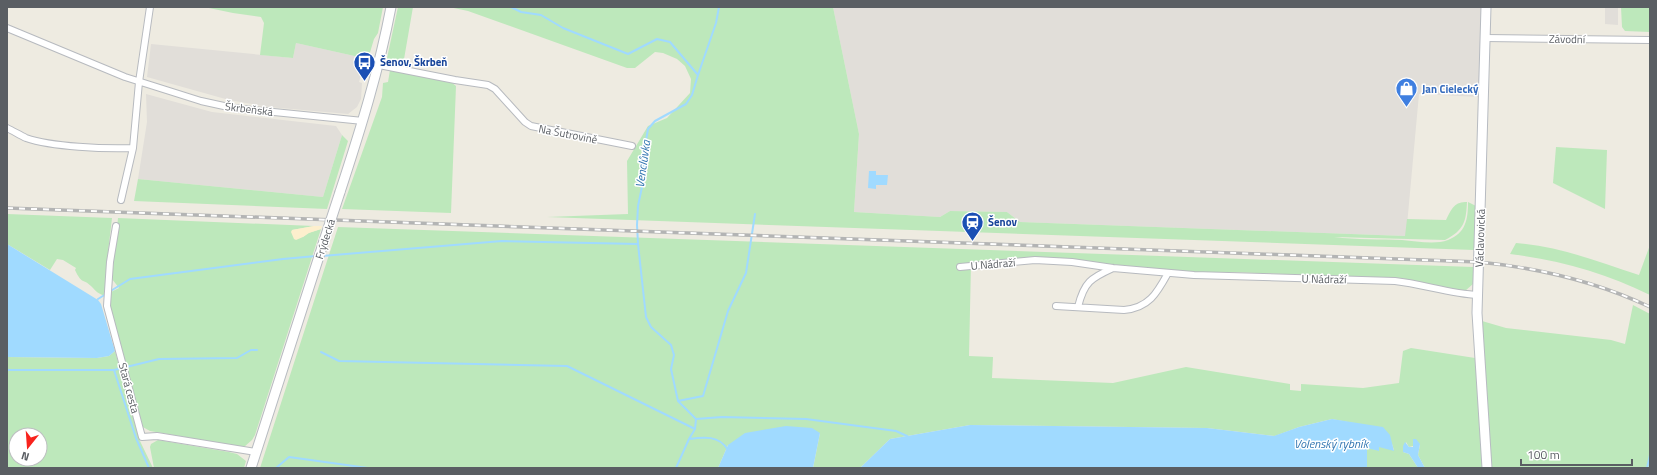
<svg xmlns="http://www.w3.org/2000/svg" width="1657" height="475" font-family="'Titillium Web',sans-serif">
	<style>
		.industrial { fill: #e1ded9 }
		.green { fill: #bde8bb; fill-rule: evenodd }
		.sand { fill: #fdefcd }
		.water { fill: #a0daff }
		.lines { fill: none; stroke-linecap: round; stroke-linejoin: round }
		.stream { stroke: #a0daff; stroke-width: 2 }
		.street-casing { stroke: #b7babf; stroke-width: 8 }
		.secondary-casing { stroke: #b7bbc1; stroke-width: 11 }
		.street { stroke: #fff; stroke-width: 6 }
		.secondary { stroke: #fff; stroke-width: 9 }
		.rail-casing { stroke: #b3b4b4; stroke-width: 3.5 }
		.rail { stroke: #fff; stroke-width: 2; stroke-dasharray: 6; stroke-linecap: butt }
		.secondary-bridge-casing { stroke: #b7bbc1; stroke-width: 11; stroke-linecap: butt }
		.secondary-bridge { stroke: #fff; stroke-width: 9 }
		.labels { text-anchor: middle; stroke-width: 3; stroke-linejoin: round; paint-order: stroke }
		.street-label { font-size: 11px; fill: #5a5e63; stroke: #fff }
		.transit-label { font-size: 11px; font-weight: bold; fill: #164399; stroke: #fff; text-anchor: start }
		.shop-label { font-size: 11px; font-weight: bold; fill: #366cbe; stroke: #fff; text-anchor: start }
		.water-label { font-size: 12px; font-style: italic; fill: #3276b1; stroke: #fff }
	</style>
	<rect width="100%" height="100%" fill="#eeebe1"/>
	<path class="industrial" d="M 833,7 L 1482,7 L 1480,97 L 1419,94 L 1406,236 L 1020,222 L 1007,212 L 950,211 L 940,217 L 854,212 L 859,134 Z
		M 1605,7 L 1618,7 L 1618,25 L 1605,24 Z
		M 296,43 L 368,59 L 364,76 L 361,75 L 359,82 L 362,83 L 361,99 L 357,107 L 348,114 L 269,107 L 229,100 L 147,77 L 151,44 L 293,58 Z
		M 146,94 L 212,112 L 336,126 L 342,135 L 323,197 L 138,179 L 147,122 Z"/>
	<path class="green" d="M 204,7 L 383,7 L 378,33 L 374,39 L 368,59 L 296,43 L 293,58 L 260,55 L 264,23 L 261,17 L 233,13 Z
		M 398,7 L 413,7 L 403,65 L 391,63 L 387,58 Z
		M 449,7 L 833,7 L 859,134 L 854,212 L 940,217 L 950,211 L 1007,212 L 1020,222 L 1405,236 L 1407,219 L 1446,220 C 1451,210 1454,201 1467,202 C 1466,222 1464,230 1445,240 L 1334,237 C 1357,240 1380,239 1402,240 C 1416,241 1435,245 1448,240 C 1466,233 1468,219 1468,202 L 1476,206 L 1474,250 L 547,217 L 628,214 L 627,161 L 648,126 L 667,118 L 690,93 L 691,79 L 685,66 L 677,59 L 663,53 L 655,52 L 635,68 L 627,68 L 468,11 Z
		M 1621,7 L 1650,7 L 1650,32 L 1625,31 L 1622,27 Z
		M 390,70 L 451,82 L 456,86 L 451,213 L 342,209 L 382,97 L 383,83 L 388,82 Z
		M 342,135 L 348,141 L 327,209 L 134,201 L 138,179 L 323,197 Z
		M 1556,147 L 1607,150 L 1605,209 L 1553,183 Z
		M 7,214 L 112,218 L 106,270 L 105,296 C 97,293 97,292 91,286 C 83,278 82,285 75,270 L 76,268 L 63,260 L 57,259 L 50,270 L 7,244 Z
		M 118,218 L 314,226 L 292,230 L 303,237 L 308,233 L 321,229 L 255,435 L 252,440 L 244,447 L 150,431 L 141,426 L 109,302 L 111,292 L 119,288 L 112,279 Z
		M 338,227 L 1473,267 L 1473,284 L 1465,291 L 1452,290 L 1401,278 L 1228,272 L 1201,273 L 1056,259 L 971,264 L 969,356 L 993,357 L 992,378 L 1113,383 L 1186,367 L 1290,384 L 1290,390 L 1301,391 L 1301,384 L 1363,388 L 1399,383 L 1403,351 L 1411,348 L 1475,358 L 1484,468 L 1425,468 L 1418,455 L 1420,444 L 1409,447 L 1406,442 L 1403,452 L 1409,454 L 1418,468 L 1367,468 L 1367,448 L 1379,450 L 1379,446 L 1394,450 L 1392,444 L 1353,423 L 1332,419 L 1299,427 L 1275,436 L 1207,428 L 970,425 L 890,439 L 860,468 L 813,468 L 820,433 L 728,445 L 718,468 L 260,468 Z
		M 1516,243 C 1559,246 1599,262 1639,275 L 1650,245 L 1650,295 C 1606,273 1559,260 1510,254 Z
		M 1633,305 L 1650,314 L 1650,468 L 1491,468 L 1482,321 L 1506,328 L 1611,340 L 1625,344 Z
		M 115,351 L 140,441 L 153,468 L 7,468 L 7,357 L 97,358 L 109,356 ZM 16,435 L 40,435 L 40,459 L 16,459 Z
		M 158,440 L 229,452 L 237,454 L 246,461 L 244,468 L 154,468 L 150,447 L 151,444 Z"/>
	<path class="sand" d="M 314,226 L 322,226 L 321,229 L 309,233 L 303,237 L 296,240 L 294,239 L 291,232 L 292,230 Z"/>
	<path class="water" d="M 869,171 L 876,171 L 876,175 L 888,175 L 887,185 L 876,185 L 876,189 L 868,188 Z
		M 7,244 L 98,300 L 101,304 L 115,351 L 109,356 L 97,358 L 7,357 Z
		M 1332,419 L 1383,427 L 1390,435 L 1394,451 L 1379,447 L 1379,451 L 1367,448 L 1367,468 L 860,468 L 890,439 L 970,425 L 1207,428 L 1274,436 L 1299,427 Z
		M 786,426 L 812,428 L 820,433 L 813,468 L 718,468 L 728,445 L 745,433 Z
		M 1413,439 L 1416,439 L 1420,444 L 1418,455 L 1425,468 L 1418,468 L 1409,454 L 1403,452 L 1403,446 L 1405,442 L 1409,447 L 1413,447 Z"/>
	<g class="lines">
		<path class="stream" d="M 511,7 L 521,12 L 541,15 L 563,28 L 628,54 L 657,39 L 670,42 L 698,75 L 692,95 L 686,104 L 655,121 L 648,129 L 645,146 L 643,182 L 638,206 L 637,225 L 638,244 L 646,317 L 651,327 L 671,345 L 674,355 L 671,369 L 678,401 L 696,419 L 695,429 L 689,439 L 676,468
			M 698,75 L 716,23 L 719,7
			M 322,256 L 502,241 L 638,244
			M 109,292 L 130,279 L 283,259 L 316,256
			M 98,299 L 106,294
			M 321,352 L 339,361 L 567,366 L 695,429
			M 7,370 L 114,370 L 159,359 L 237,358 L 251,350 L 257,350
			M 114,370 L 136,438 L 149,468
			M 678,401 L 703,396 L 728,311 L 746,273 L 755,214
			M 696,419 L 722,417 L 806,419 L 896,431 L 907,436
			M 689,439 C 704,437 719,435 728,450
			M 276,468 L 289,457 L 368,468
			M 1647,468 L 1650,455"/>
		<defs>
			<path id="street" d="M 7,28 L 125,77 L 201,101 L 233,108 L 363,121
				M 1485,38 L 1650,40
				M 379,65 L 455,80 L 488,85 L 495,89 L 525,122 L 531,126 L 632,146
				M 7,128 C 13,131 20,135 26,138 C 52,147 105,149 133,148 L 121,200
				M 133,148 L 139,82 L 150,7
				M 116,226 L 110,262 L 107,306 L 142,437 L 157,436 L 256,452
				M 960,267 L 1035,260 L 1072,262 L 1113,268 L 1194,275 L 1395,281 C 1423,284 1450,294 1478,295
				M 1056,306 L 1124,310 C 1149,308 1157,293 1168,273
				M 1078,307 C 1084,282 1091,278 1113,268"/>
			<path id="secondary" d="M 1486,7 L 1477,313 L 1487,468
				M 340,192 C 360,131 379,70 391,7
				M 251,468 L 323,244"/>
		</defs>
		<use href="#street" class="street-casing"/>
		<use href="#secondary" class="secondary-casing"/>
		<use href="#street" class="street"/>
		<use href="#secondary" class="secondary"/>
		<defs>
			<path id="rail" d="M 7,208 L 1479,262 C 1539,268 1595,281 1650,307"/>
		</defs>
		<use href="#rail" class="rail-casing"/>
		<use href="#rail" class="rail"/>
		<defs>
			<path id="secondary-bridge" d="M 323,244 L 340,192"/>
		</defs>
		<use href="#secondary-bridge" class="secondary-bridge-casing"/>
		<use href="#secondary-bridge" class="secondary-bridge"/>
	</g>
	<defs>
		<symbol id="bus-pin" viewBox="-11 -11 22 30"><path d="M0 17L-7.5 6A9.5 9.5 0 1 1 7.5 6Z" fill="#1a4fb4" stroke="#fff"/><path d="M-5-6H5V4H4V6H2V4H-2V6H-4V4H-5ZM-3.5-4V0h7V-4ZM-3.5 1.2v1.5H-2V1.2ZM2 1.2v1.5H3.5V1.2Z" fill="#fff"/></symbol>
		<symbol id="shop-pin" viewBox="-11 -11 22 30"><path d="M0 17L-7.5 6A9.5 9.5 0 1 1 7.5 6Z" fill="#3f7fe0" stroke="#fff"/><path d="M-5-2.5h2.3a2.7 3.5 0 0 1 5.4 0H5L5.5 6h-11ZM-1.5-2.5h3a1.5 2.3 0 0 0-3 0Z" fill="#fff"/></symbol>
		<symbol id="station-pin" viewBox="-11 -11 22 30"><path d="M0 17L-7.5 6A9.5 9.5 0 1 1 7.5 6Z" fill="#1a4fb4" stroke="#fff"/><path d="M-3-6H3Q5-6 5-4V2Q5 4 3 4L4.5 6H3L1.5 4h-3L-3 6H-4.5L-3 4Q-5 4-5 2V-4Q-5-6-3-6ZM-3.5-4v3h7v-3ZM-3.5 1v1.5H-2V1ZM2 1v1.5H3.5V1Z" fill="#fff"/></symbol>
	</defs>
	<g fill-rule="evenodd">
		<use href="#bus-pin" x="352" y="50" width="25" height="34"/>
		<use href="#shop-pin" x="1394" y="76" width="25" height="34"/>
		<use href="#station-pin" x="960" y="210" width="25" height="34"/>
	</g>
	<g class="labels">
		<g class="street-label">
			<text transform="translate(1567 39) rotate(1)" y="4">Závodní</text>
			<text transform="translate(249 109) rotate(7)" y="4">Škrbeňská</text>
			<text transform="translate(568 134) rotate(11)" y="4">Na Šutrovině</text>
			<text transform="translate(1480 238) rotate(-88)" y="4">Václavovická</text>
			<text transform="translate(325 239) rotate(-72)" y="4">Frýdecká</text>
			<text transform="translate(993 264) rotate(-5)" y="4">U Nádraží</text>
			<text transform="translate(1324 279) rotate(1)" y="4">U Nádraží</text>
			<text transform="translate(129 388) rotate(75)" y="4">Stará cesta</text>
		</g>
		<g class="transit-label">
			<text x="380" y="66">Šenov, Škrbeň</text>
			<text x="988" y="226">Šenov</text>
		</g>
		<g class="shop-label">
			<text x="1422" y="93">Jan Cielecký</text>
		</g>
		<g class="water-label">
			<text transform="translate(643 164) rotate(-82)" y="4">Venclůvka</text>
			<text x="1331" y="448">Volenský rybník</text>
		</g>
	</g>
	<rect width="1657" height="475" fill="none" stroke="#5a5e63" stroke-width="16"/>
	<g transform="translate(28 447) rotate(197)"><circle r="19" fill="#ffffff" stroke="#bdbfc1"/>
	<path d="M0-3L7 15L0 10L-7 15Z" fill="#f8231d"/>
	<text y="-6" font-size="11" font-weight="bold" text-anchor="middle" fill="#5a5e63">N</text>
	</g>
	<path d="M1521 459v6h111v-6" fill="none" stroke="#5a5e63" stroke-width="2"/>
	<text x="1527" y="459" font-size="12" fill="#5a5e63" stroke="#ffffff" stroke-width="3" paint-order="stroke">100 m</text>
</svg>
